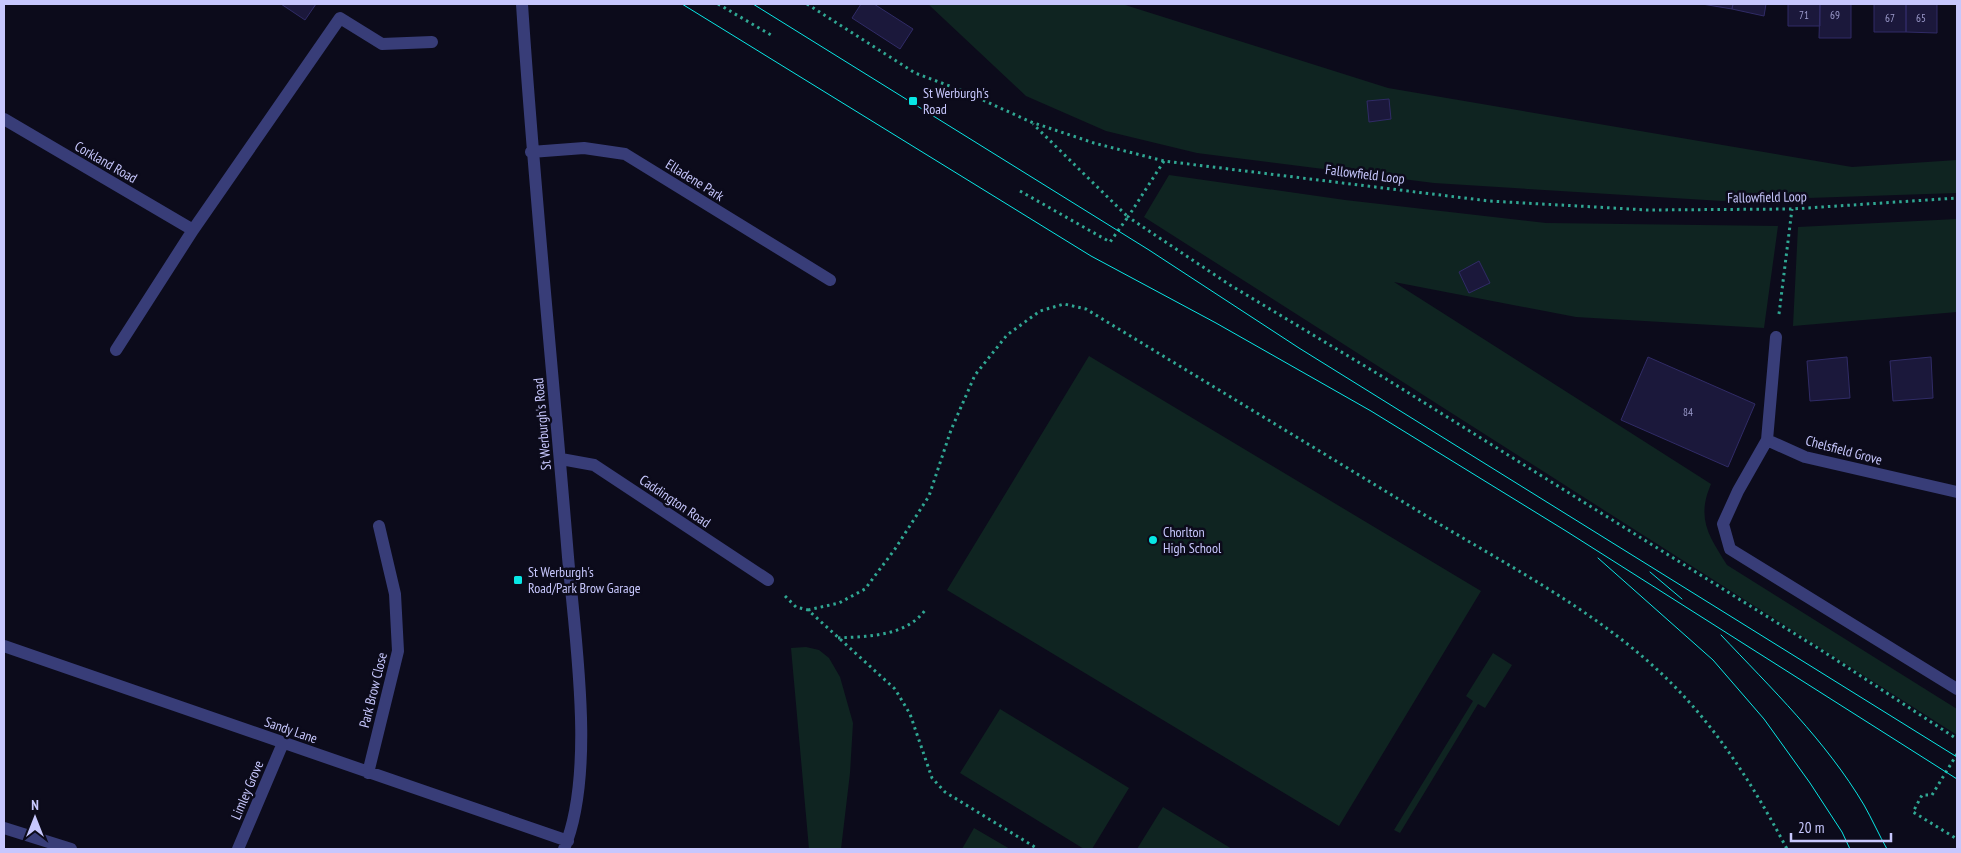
<svg xmlns="http://www.w3.org/2000/svg" width="1961" height="853" font-family="'PT Sans Narrow',sans-serif">
	<style>
		.green { fill: #0f2421 }
		.building { fill: #1b183b; stroke: #302b66 }
		.lines { fill: none; stroke-linecap: round; stroke-linejoin: round }
		.path { stroke: #30a793; stroke-width: 3; stroke-dasharray: 2.5 4; stroke-linecap: butt }
		.minor { stroke: #383d78; stroke-width: 12 }
		.tram { stroke: #08e7e5; stroke-width: 1 }
		.poi-dot { fill: #08e7e5; stroke: #0c0b1b; stroke-width: 2 }
		.labels { text-anchor: middle; stroke-width: 5; stroke-linejoin: round; paint-order: stroke }
		.number-label { font-size: 11px; fill: #9c9bcc }
		.poi-label { font-size: 14px; fill: #c7c7fd; stroke: #0c0b1b; text-anchor: start }
		.street-label { font-size: 14px; fill: #c7c7fd; stroke: #0c0b1b }
	</style>
	<rect width="100%" height="100%" fill="#0c0b1b"/>
	<path class="green" d="M 928,4 L 1122,4 L 1388,88 L 1852,167 L 1957,160 L 1957,193 L 1722,201 L 1434,183 L 1197,153 L 1106,131 L 1026,96 Z
		M 1169,175 L 1345,200 L 1546,223 L 1778,226 L 1764,328 L 1576,317 L 1394,282 L 1711,484 C 1696,519 1709,536 1727,565 L 1957,709 L 1957,735 L 1144,217 Z
		M 1957,219 L 1957,312 L 1793,326 L 1798,227 Z
		M 1089,356 L 1481,591 L 1339,826 L 947,590 Z
		M 806,647 L 819,650 L 829,658 L 840,677 L 853,723 L 850,773 L 841,849 L 809,849 L 791,648 Z
		M 1493,653 L 1512,665 L 1485,708 L 1478,704 L 1400,833 L 1394,830 L 1473,701 L 1466,696 Z
		M 1000,709 L 1129,788 L 1092,849 L 1084,849 L 960,773 Z
		M 1163,807 L 1232,849 L 1137,849 Z
		M 974,828 L 1010,849 L 962,849 Z"/>
	<path class="building" d="M 281,4 L 316,4 L 305,20 Z
		M 861,4 L 874,4 L 913,29 L 900,49 L 852,18 Z
		M 1702,4 L 1733,4 L 1732,9 Z
		M 1733,4 L 1766,4 L 1764,16 L 1732,9 Z
		M 1788,4 L 1820,4 L 1820,26 L 1788,26 Z
		M 1820,4 L 1851,4 L 1851,38 L 1819,38 Z
		M 1874,4 L 1906,4 L 1906,32 L 1874,32 Z
		M 1906,4 L 1937,4 L 1937,33 L 1906,32 Z
		M 1389,99 L 1391,119 L 1369,122 L 1367,101 Z
		M 1479,261 L 1490,283 L 1469,293 L 1459,272 Z
		M 1648,357 L 1755,404 L 1728,467 L 1621,420 Z
		M 1847,357 L 1850,398 L 1810,401 L 1807,361 Z
		M 1931,357 L 1933,398 L 1893,401 L 1890,361 Z"/>
	<g class="lines">
		<path class="path" d="M 718,4 L 771,35
			M 807,4 L 915,73 L 963,91 L 1031,122 L 1094,143 L 1164,161 L 1489,201 L 1648,210 L 1792,209 L 1957,198
			M 1164,161 L 1128,217 L 1230,285 L 1383,377 L 1824,652 L 1957,739
			M 1020,191 L 1110,242 L 1128,217 L 1033,124
			M 1779,314 L 1792,209
			M 785,596 L 796,607 L 808,610 L 895,689 L 910,714 L 932,778 L 945,792 L 1038,849
			M 808,610 L 839,603 L 865,589 L 895,549 L 929,496 L 951,430 L 975,375 L 1007,335 L 1040,311 L 1064,304 L 1086,309 C 1204,381 1323,453 1441,525 C 1523,574 1611,620 1678,690 C 1723,737 1757,792 1787,849
			M 838,638 C 869,636 906,637 926,609
			M 1957,754 L 1932,795 L 1922,795 L 1913,812 L 1957,839"/>
		<path class="minor" d="M 522,4 C 534,188 553,372 568,557 C 575,639 596,773 564,849
			M 4,119 L 193,230 L 340,18 L 382,44 L 432,42
			M 531,152 L 584,148 L 625,154 L 830,280
			M 1776,337 L 1767,440 L 1805,457 L 1957,492
			M 116,350 L 193,230
			M 1767,440 L 1738,491 L 1723,524 L 1730,549 L 1957,689
			M 561,459 L 594,465 L 768,580
			M 4,646 L 568,841
			M 368,773 L 398,651 L 395,594 L 379,526
			M 4,828 L 71,849
			M 238,849 L 283,743"/>
		<path class="tram" d="M 682,4 L 1091,256 L 1216,323 L 1371,411 L 1566,531 L 1957,779
			M 753,4 L 1149,250 L 1299,348 L 1957,757
			M 1598,558 L 1713,660 L 1764,719 L 1810,783 L 1842,832 L 1850,849
			M 1650,572 L 1682,599
			M 1721,635 C 1771,688 1826,741 1864,805 C 1872,819 1879,835 1887,849"/>
	</g>
	<g class="poi-dot">
		<rect x="908" y="96" width="10" height="10" rx="2.5"/>
		<circle cx="1153" cy="540" r="5"/>
		<rect x="513" y="575" width="10" height="10" rx="2.5"/>
	</g>
	<g class="labels">
		<g class="number-label">
			<text x="1804" y="19">71</text>
			<text x="1835" y="19">69</text>
			<text x="1890" y="22">67</text>
			<text x="1921" y="22">65</text>
			<text x="1688" y="416">84</text>
		</g>
		<g class="poi-label">
			<text x="923" y="98">St Werburgh's<tspan x="923" dy="16">Road</tspan></text>
			<text x="1163" y="537">Chorlton<tspan x="1163" dy="16">High School</tspan></text>
			<text x="528" y="577">St Werburgh's<tspan x="528" dy="16">Road/Park Brow Garage</tspan></text>
		</g>
		<g class="street-label">
			<text transform="translate(106 162) rotate(30)" y="5">Corkland Road</text>
			<text transform="translate(1365 174) rotate(7)" y="5">Fallowfield Loop</text>
			<text transform="translate(695 180) rotate(32)" y="5">Elladene Park</text>
			<text transform="translate(1767 197) rotate(-1)" y="5">Fallowfield Loop</text>
			<text transform="translate(542 424) rotate(-95)" y="5">St Werburgh's Road</text>
			<text transform="translate(1844 450) rotate(15)" y="5">Chelsfield Grove</text>
			<text transform="translate(675 501) rotate(34)" y="5">Caddington Road</text>
			<text transform="translate(373 690) rotate(-76)" y="5">Park Brow Close</text>
			<text transform="translate(291 730) rotate(19)" y="5">Sandy Lane</text>
			<text transform="translate(247 790) rotate(-67)" y="5">Limley Grove</text>
		</g>
	</g>
	<rect width="1961" height="853" fill="none" stroke="#c7c7fd" stroke-width="10"/>
	<g transform="translate(35 818)" stroke="#0c0b1b" stroke-width="4" paint-order="stroke">
	<path d="M0-4L9 19L0 12L-9 19Z" fill="#c7c7fd"/>
	<text y="-8" font-size="14" font-weight="bold" text-anchor="middle" fill="#c7c7fd">N</text>
	</g>
	<path d="M1791 833v8h100v-8" fill="none" stroke="#c7c7fd" stroke-width="2.5"/>
	<text x="1798" y="833" font-size="15" fill="#c7c7fd" stroke="#0c0b1b" stroke-width="4" paint-order="stroke">20 m</text>
</svg>
